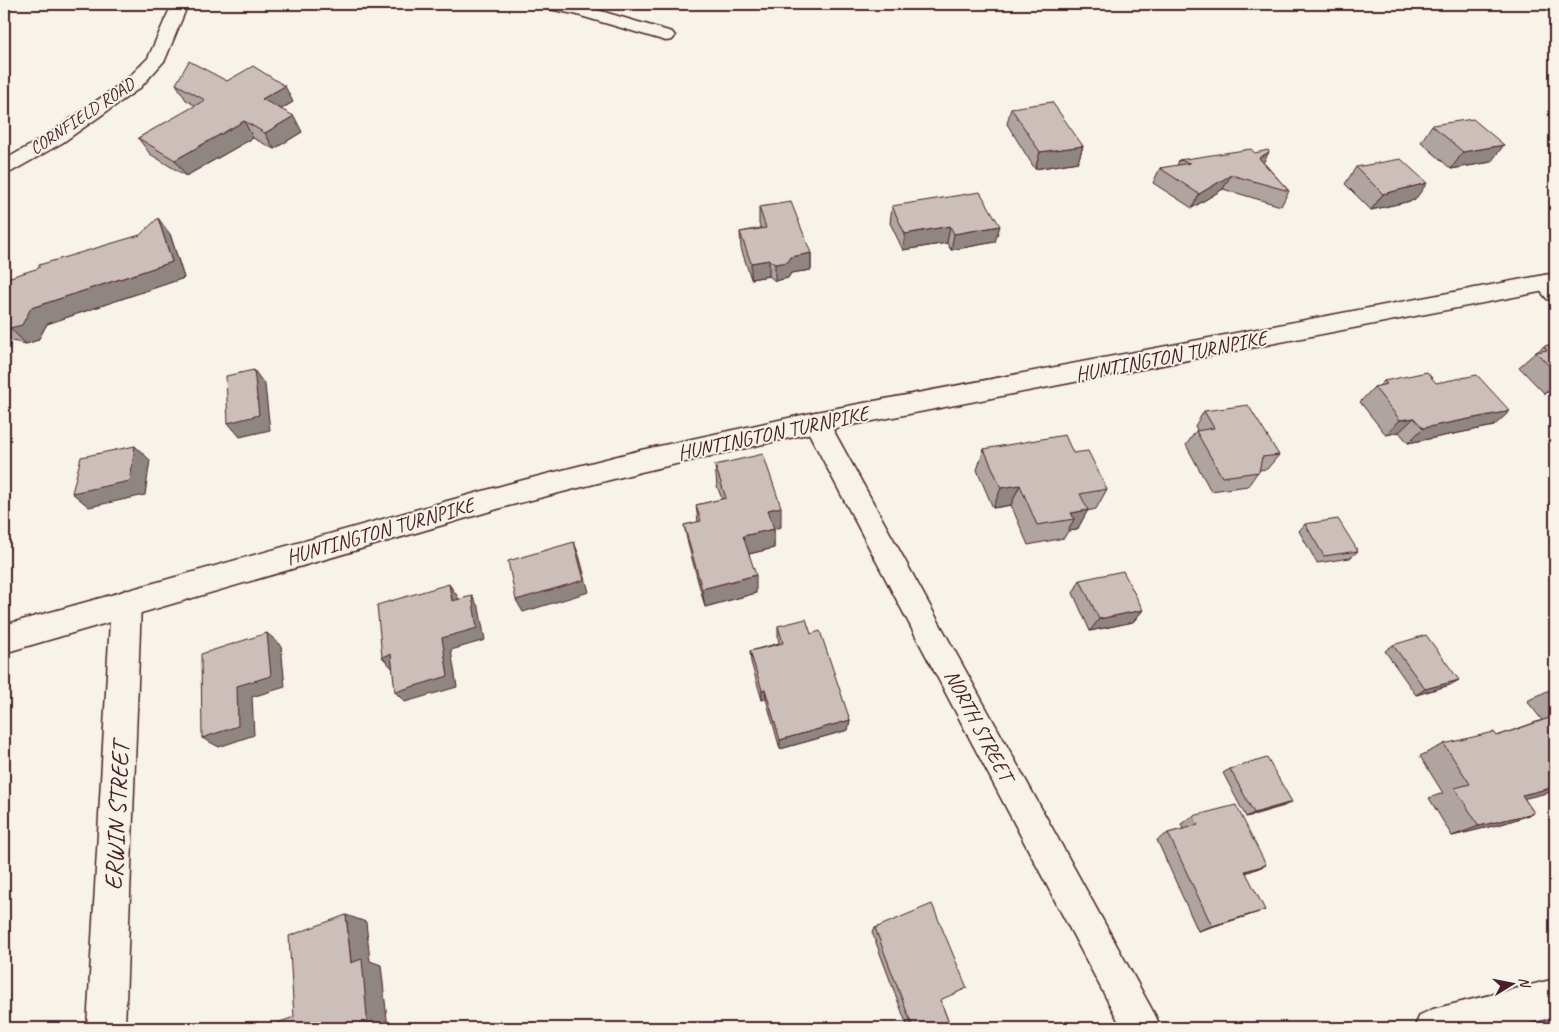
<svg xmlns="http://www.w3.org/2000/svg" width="1559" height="1032" font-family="Caveat,sans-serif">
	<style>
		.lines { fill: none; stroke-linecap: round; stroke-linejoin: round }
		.street-casing { stroke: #4a1f2b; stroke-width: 3 }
		.secondary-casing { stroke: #4a1f2b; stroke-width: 3 }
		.street { fill: #f7f3e8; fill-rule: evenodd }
		.secondary { fill: #f7f3e8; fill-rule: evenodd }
		.wall { fill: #afa49f; stroke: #4a1f2b }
		.shaded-wall { fill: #8f8682; stroke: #4a1f2b }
		.building { fill: #ccbfb9; stroke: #4a1f2b }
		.labels { text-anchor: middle; stroke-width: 4; stroke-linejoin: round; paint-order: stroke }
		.far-street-label { font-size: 18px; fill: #4a1f2b; stroke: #f7f3e8 }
		.street-label { font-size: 21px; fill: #4a1f2b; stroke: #f7f3e8 }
		.near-street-label { font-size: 25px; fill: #4a1f2b; stroke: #f7f3e8 }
	</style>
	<rect width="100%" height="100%" fill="#f7f3e8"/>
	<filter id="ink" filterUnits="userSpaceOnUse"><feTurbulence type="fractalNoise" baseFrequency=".02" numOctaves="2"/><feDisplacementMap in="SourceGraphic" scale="10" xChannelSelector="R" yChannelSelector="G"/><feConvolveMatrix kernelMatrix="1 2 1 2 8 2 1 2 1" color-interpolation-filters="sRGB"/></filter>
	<g filter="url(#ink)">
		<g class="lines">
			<defs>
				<path id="street" d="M 172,4 L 188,4 L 165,60 L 140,88 L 62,143 L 11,172 L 4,174 L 4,160 L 48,135 L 126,80 L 148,58 Z
					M 542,4 L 577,4 L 672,32 L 675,36 L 672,40 L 666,41 L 574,14 L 544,8 Z
					M 1545,275 L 1555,280 L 1555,301 L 1547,299 L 1534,283 L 1537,277 Z
					M 816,412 L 825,415 L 1155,1015 L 1161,1028 L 1122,1028 L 803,422 L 807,415 Z
					M 126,590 L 136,594 L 141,603 L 125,1028 L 87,1028 L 111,603 L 116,594 Z
					M 1555,979 L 1555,1017 L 1509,1028 L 1414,1028 L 1420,1015 L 1433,1009 Z"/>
				<path id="secondary" d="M 1555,273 L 1555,289 L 816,432 L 641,472 L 508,506 L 4,653 L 4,625 L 508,484 L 641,450 L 816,412 Z"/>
			</defs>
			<use href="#street" class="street-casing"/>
			<use href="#secondary" class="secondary-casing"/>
			<use href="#street" class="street"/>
			<use href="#secondary" class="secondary"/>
		</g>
		<path class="wall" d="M 227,81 L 293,102 L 281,109 L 302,132 L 274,149 L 253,138 L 186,176 L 150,154 L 138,138 L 196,106 L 186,100 L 176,84 Z
			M 1011,108 L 1083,146 L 1078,162 L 1035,169 L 1007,124 Z
			M 1432,125 L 1491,162 L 1451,169 L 1421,142 Z
			M 1179,160 L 1263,162 L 1289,191 L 1281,206 L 1223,189 L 1192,208 L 1153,183 L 1160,168 L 1177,166 Z
			M 1356,167 L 1415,200 L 1371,210 L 1345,184 Z
			M 892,206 L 995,242 L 951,250 L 947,243 L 903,250 L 890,223 Z
			M 759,207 L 811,253 L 811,270 L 791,273 L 788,278 L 775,281 L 769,276 L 751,279 L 741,248 L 740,232 L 761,228 L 759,224 Z
			M 170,234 L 184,278 L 47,324 L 38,340 L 26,344 L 12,341 L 4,333 L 4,279 Z
			M 1555,344 L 1555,391 L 1544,393 L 1519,367 L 1536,352 L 1538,351 L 1544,346 Z
			M 1384,381 L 1436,383 L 1494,426 L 1408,443 L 1399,432 L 1386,435 L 1360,402 L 1374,387 L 1379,386 Z
			M 1204,411 L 1279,455 L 1267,469 L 1259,470 L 1248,486 L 1211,491 L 1186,445 L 1196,431 L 1197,430 L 1195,426 Z
			M 984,449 L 1107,489 L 1096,509 L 1087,511 L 1077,530 L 1068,531 L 1064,538 L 1028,545 L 1011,505 L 993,508 L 977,470 Z
			M 715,465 L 781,527 L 774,528 L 774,548 L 749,554 L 756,593 L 705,607 L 688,544 L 684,525 L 698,522 L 696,505 L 722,499 L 717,486 Z
			M 1305,524 L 1358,551 L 1350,558 L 1317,563 L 1299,531 Z
			M 1080,580 L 1143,610 L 1133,622 L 1090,631 L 1073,593 Z
			M 778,626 L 811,634 L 850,720 L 848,730 L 780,749 L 766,699 L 762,700 L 751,662 L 750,651 L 779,643 L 778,638 Z
			M 1393,645 L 1450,685 L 1416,695 L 1385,651 Z
			M 1555,687 L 1555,791 L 1524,798 L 1534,813 L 1505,823 L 1452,836 L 1429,798 L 1443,793 L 1420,756 L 1444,744 L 1497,736 L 1542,720 L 1527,701 Z
			M 1230,769 L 1284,806 L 1246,817 L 1223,773 Z
			M 1193,816 L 1266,865 L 1246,873 L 1250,915 L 1198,931 L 1157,840 L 1168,833 L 1183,829 L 1181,824 Z
			M 875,928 L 940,1000 L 951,1028 L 908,1028 L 872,932 Z"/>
		<path class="shaded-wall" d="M 285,86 L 293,102 L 271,115 L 262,99 Z
			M 294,116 L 302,132 L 274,149 L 265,133 Z
			M 244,121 L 253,138 L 186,176 L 175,160 Z
			M 1504,145 L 1491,162 L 1451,169 L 1463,152 Z
			M 1083,146 L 1078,162 L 1035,169 L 1040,152 Z
			M 1269,152 L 1261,167 L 1259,158 Z
			M 1231,175 L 1223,189 L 1192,208 L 1199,194 Z
			M 1427,183 L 1415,200 L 1371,210 L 1383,194 Z
			M 158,218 L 170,234 L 184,278 L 47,324 L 38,340 L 26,344 L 10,328 L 31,308 L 172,262 Z
			M 950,226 L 947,243 L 903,250 L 905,234 Z
			M 1000,226 L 995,242 L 951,250 L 954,234 Z
			M 811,253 L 811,270 L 791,273 L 788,278 L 775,281 L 775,264 L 791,257 Z
			M 769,260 L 769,276 L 751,279 L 751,263 Z
			M 254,370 L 265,385 L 270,430 L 240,437 L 228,423 Z
			M 1555,383 L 1555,391 L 1544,393 Z
			M 1510,411 L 1494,426 L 1408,443 L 1423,428 Z
			M 1414,418 L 1399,432 L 1386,435 L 1400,420 Z
			M 135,446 L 150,460 L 145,495 L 89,507 L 72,493 Z
			M 1020,485 L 1011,505 L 993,508 L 1001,488 Z
			M 781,507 L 781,527 L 769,530 L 768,510 Z
			M 1088,510 L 1077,530 L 1068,531 L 1074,519 L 1071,513 Z
			M 774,529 L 774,548 L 744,555 L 743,536 Z
			M 574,542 L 579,555 L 589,592 L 523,612 L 516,600 Z
			M 756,575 L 756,593 L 705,607 L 702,589 Z
			M 449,584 L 458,597 L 461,614 L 452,601 Z
			M 472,596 L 479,608 L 485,640 L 451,650 L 457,687 L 405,702 L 395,692 L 442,638 Z
			M 1143,610 L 1133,622 L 1090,631 L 1099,619 Z
			M 267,633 L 281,645 L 285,687 L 252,697 L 254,735 L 219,747 L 202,738 Z
			M 391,654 L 393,669 L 382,657 Z
			M 1459,680 L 1450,685 L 1416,695 L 1425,689 Z
			M 765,689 L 766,699 L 762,700 L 762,690 Z
			M 850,720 L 848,730 L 780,749 L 780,740 Z
			M 1555,787 L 1555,791 L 1494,806 L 1522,795 Z
			M 1292,802 L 1284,806 L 1246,817 L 1254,813 Z
			M 1534,813 L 1505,823 L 1452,836 L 1479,826 Z
			M 1266,865 L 1251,871 L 1231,877 L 1245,871 Z
			M 1265,910 L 1250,915 L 1198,931 L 1212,926 Z
			M 346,915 L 366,922 L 370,961 L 381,965 L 388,1028 L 368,1028 L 351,963 Z"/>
		<path class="building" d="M 189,61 L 227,81 L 253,66 L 285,86 L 262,99 L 294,116 L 265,133 L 244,121 L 175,160 L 138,138 L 205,100 L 176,84 Z
			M 1052,102 L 1083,146 L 1040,152 L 1011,108 Z
			M 1473,119 L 1504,145 L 1463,152 L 1432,125 Z
			M 1251,149 L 1255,153 L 1268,150 L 1269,152 L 1259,158 L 1289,191 L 1231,175 L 1199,194 L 1160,168 L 1190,163 L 1179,160 Z
			M 1401,159 L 1427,183 L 1383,194 L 1356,167 Z
			M 980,192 L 1000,226 L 954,234 L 950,226 L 905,234 L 892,206 Z
			M 791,202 L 811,253 L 791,257 L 788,262 L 775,264 L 769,260 L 751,263 L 740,232 L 766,228 L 759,207 Z
			M 158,218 L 172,262 L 31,308 L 22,325 L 10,328 L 4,327 L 4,279 L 39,268 L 39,265 L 140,235 Z
			M 1555,344 L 1555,372 L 1536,352 L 1547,350 L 1544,346 Z
			M 254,370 L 259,415 L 228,423 L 226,376 Z
			M 1427,372 L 1436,383 L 1477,375 L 1510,411 L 1423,428 L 1414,418 L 1400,420 L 1374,387 L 1387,384 L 1384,381 Z
			M 1248,405 L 1279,455 L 1262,457 L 1259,472 L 1222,477 L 1196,431 L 1214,428 L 1204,411 Z
			M 1065,435 L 1073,453 L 1088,451 L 1107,489 L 1080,494 L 1088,510 L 1071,513 L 1074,519 L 1037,525 L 1020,485 L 1001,488 L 984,449 Z
			M 135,446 L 130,481 L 72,493 L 81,457 Z
			M 763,454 L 781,507 L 768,510 L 774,529 L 743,536 L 756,575 L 702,589 L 684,525 L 701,521 L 696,505 L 726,498 L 715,465 Z
			M 1338,519 L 1358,551 L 1324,556 L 1305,524 Z
			M 574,542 L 584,580 L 516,600 L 508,561 Z
			M 1123,571 L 1143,610 L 1099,619 L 1080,580 Z
			M 449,584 L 452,601 L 472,596 L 477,628 L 442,638 L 448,676 L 395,692 L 391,654 L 382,657 L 377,605 Z
			M 806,619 L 811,634 L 820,631 L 850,720 L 780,740 L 765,689 L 762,690 L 750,651 L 783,643 L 778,626 Z
			M 267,633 L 271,676 L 237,686 L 238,726 L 202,738 L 201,654 Z
			M 1426,635 L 1459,680 L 1425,689 L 1393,645 Z
			M 1555,716 L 1555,787 L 1522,795 L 1534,813 L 1479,826 L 1455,788 L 1470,784 L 1444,744 L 1494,732 L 1497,736 Z
			M 1267,758 L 1292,802 L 1254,813 L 1230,769 Z
			M 1236,805 L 1266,865 L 1245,871 L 1265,910 L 1212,926 L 1168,833 L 1198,825 L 1193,816 Z
			M 932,904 L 967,988 L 940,1000 L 951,1028 L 913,1028 L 875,928 Z
			M 346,915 L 351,963 L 362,959 L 368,1028 L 278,1028 L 277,1023 L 294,1017 L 289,936 Z"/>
	</g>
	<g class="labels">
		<g class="far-street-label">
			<text transform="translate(82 116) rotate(-34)" y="6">CORNFIELD ROAD</text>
		</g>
		<g class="street-label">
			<text transform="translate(1171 356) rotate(-11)" y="7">HUNTINGTON TURNPIKE</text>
			<text transform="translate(773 433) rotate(-12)" y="7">HUNTINGTON TURNPIKE</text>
			<text transform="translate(380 531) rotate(-16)" y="7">HUNTINGTON TURNPIKE</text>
			<text transform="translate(979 725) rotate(62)" y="7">NORTH STREET</text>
		</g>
		<g class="near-street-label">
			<text transform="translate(116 816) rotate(-87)" y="9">ERWIN STREET</text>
		</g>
	</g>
	<rect width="1559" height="1032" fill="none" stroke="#f7f3e8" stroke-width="20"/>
	<rect x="10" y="10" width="1539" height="1012" fill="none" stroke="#4a1f2b" stroke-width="2" filter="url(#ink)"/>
	<g transform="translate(1512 984) rotate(80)" stroke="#f7f3e8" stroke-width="4" paint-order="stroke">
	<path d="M0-4L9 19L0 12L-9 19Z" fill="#4a1f2b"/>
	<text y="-8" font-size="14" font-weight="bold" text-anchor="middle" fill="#4a1f2b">N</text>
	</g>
</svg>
